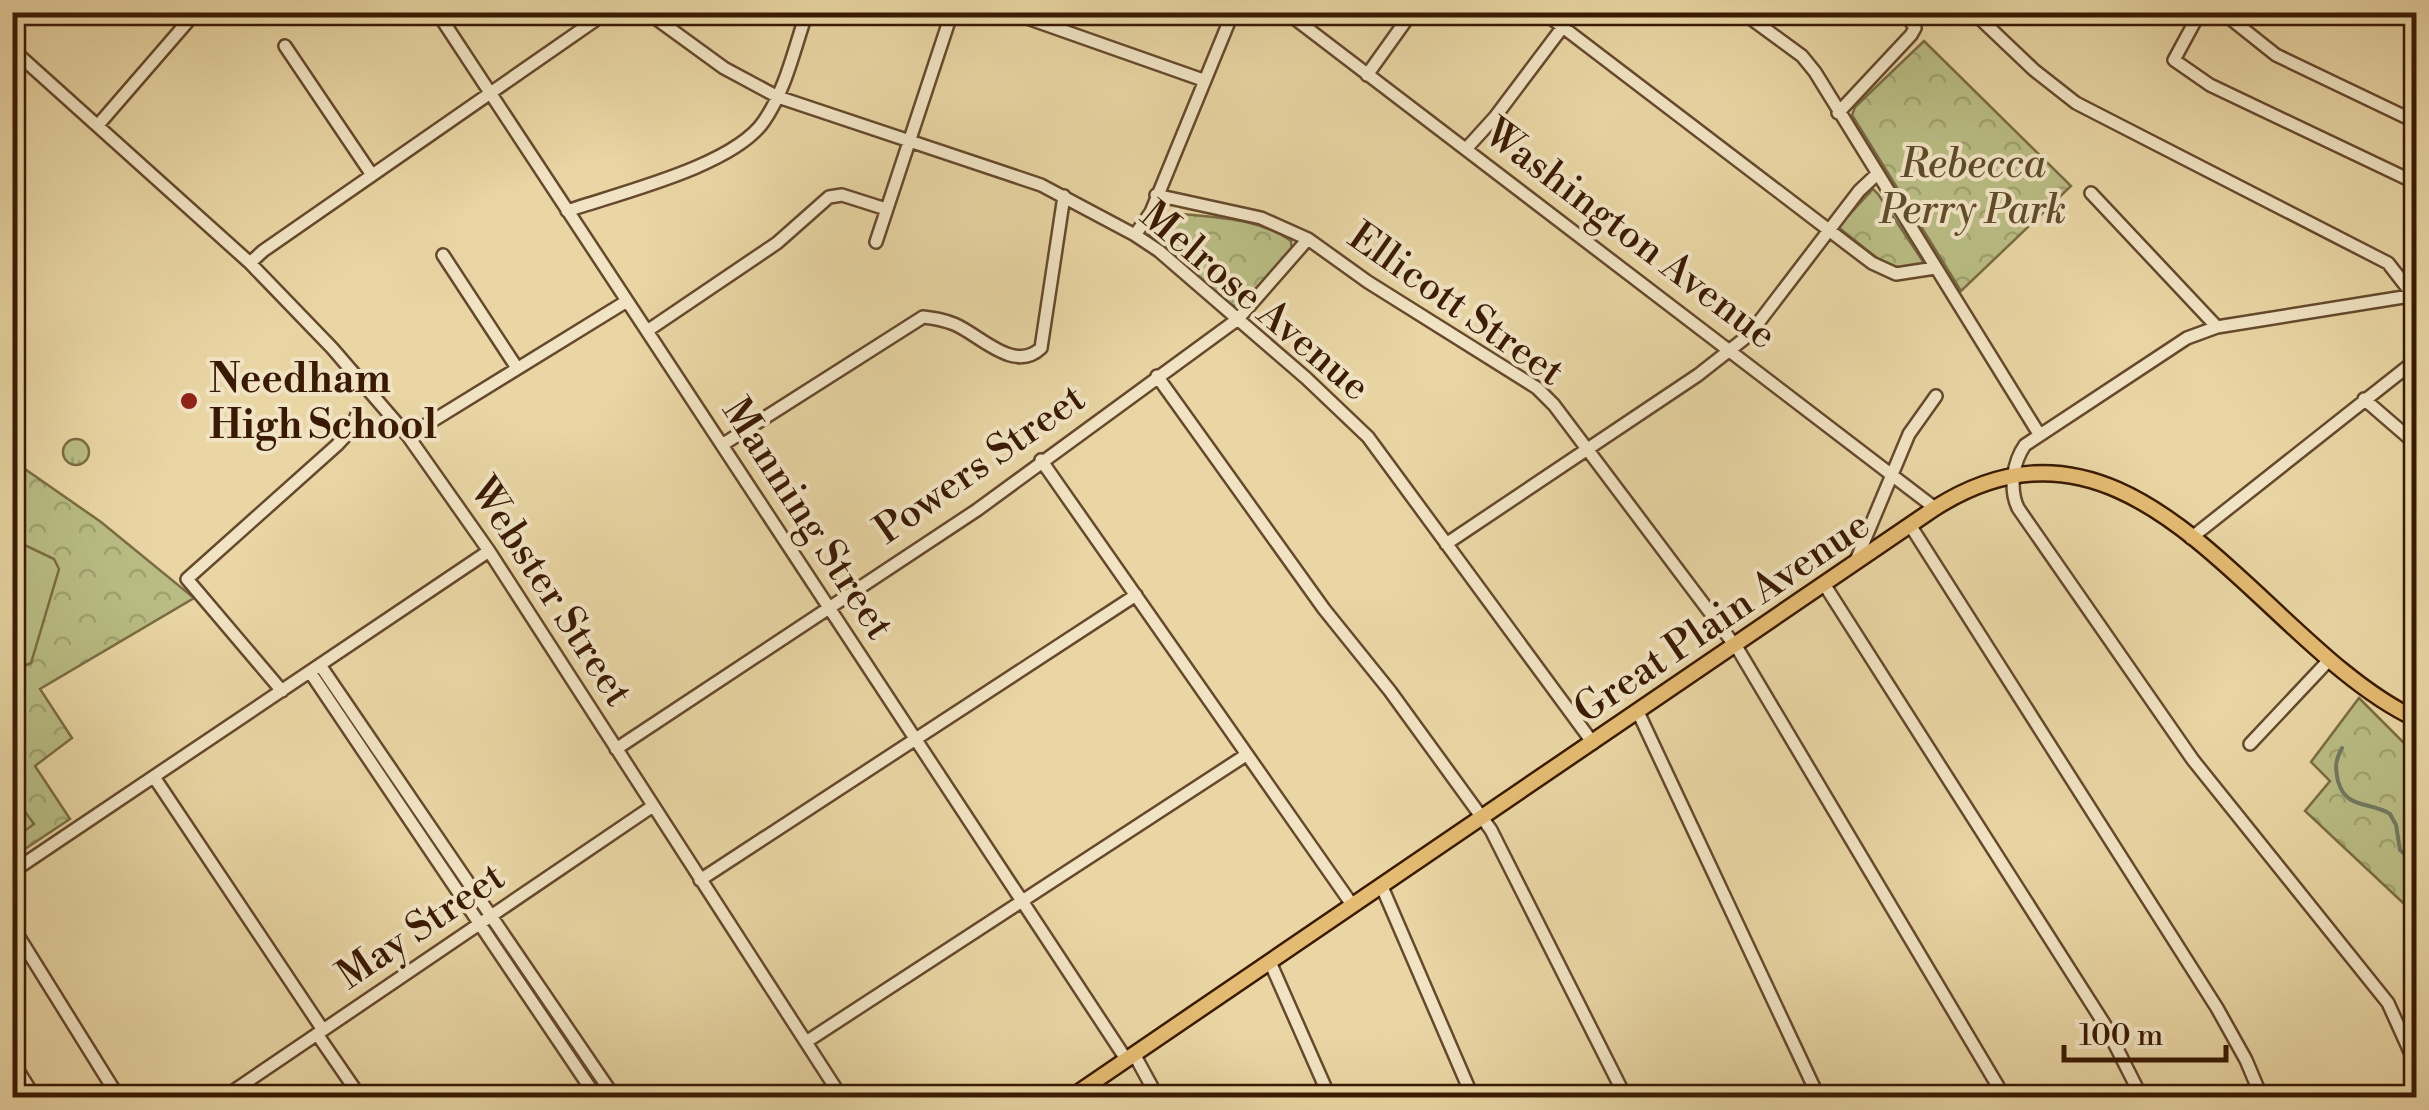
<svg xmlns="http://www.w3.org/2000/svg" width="2429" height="1110" font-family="'Libre Bodoni',serif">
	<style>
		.grass { fill: url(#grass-tufts); stroke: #7a6c44; stroke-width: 2.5 }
		.forest { fill: url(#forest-crowns); stroke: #7a6c44; stroke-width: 2.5 }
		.garden { fill: #b9bd84; stroke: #7a6c44; stroke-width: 2.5 }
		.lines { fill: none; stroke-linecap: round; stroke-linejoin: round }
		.stream { stroke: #727a63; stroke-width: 4 }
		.minor-casing { stroke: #66492c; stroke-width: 16 }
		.major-casing { stroke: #3a1a04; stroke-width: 19 }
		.minor { stroke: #f1e4c4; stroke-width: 11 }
		.major { stroke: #e4bb72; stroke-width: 14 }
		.poi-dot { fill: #8f2418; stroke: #f1e4c4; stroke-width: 4 }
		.labels { text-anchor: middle; stroke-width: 8; stroke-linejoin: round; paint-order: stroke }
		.park-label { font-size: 40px; font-style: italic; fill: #604b2a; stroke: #f1e4c4 }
		.street-label { font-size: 40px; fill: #3a1a04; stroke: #f1e4c4 }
		.poi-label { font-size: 40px; font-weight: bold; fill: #3a1a04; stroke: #f1e4c4; text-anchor: start }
	</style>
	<defs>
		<pattern id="grass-tufts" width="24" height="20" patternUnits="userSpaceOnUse" patternTransform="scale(2.5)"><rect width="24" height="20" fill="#b9bd84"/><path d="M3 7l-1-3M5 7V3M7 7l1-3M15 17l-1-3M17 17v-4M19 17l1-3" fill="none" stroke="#a0a270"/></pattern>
		<pattern id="forest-crowns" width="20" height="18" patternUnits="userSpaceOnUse" patternTransform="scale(2.5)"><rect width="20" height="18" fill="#b9bd84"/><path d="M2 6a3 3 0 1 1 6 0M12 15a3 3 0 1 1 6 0" fill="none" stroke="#a0a270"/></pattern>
	</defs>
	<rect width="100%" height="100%" fill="#e9d6a4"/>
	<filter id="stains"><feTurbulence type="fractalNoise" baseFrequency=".002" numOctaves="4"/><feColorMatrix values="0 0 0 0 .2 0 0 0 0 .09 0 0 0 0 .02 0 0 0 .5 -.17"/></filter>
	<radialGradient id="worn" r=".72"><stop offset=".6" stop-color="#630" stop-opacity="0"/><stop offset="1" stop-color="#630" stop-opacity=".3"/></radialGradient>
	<path class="grass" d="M63 452a13 13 0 1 1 26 0a13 13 0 1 1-26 0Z
		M 494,930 L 611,1097 L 602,1097 L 491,934 Z"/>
	<path class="forest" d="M 1924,41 L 2071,186 L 1961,291 L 1852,115 L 1855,107 Z
		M 1873,189 L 1878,194 L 1924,263 L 1897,270 L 1877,258 L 1838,227 Z
		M 1174,213 C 1213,218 1258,217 1291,241 L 1292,250 C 1277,268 1255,308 1230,306 L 1153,241 L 1148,232 L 1156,222 Z
		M 12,460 L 101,522 L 194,598 L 40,689 L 72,738 L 35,766 L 70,819 L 13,857 Z
		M 2359,698 L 2416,755 L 2416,915 L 2305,811 L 2330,781 L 2311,762 Z"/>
	<path class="garden" d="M 12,539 L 54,559 L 59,569 L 31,663 L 17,669 L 12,666 Z
		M 12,794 L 34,824 L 19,835 L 13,825 Z"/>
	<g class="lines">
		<path class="stream" d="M 2342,748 C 2335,761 2335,767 2338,781 C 2346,810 2370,801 2390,814 L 2396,825 L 2400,850 L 2416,864"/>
		<defs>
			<path id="minor" d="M 437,12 L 1126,1059
				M 647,12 L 724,68 L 778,97 L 1041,185 L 1135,235 L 1159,251 L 1306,378 L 1368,437 L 1593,743
				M 1010,12 L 1203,80
				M 1286,12 L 1935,508
				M 1543,12 L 1872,263 L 1896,274 L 1935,268
				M 1742,12 L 1802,56 L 1815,72 L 2039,434
				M 1973,12 L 2034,70 L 2076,103 L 2388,263 L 2416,299
				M 2200,12 L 2174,60 L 2210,85 L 2416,183
				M 2222,12 L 2276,55 L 2416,122
				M 285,46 L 372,175
				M 12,49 L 250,263 L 332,348 L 408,436 L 489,551 L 842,1098
				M 1367,75 L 1412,12
				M 1838,113 L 1911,35 L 1915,28 L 1905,12
				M 99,124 L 196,12
				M 1466,149 L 1495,117 L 1574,12
				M 2091,193 L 2217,327
				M 1156,195 L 1261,218 L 1308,239 L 1368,282 L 1537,388 L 1554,405 L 1739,651 L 2005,1098
				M 567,211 C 619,193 734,166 764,121 C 786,89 794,49 807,12
				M 1135,235 L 1151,212 L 1233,12
				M 876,242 L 952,12
				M 443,255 L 517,368
				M 250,263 L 263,251 L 607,12
				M 2416,295 L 2217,327 L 2187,338 L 2025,445 C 2013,462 2009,489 2018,508 L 2193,760 L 2388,1003 L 2416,1065
				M 647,331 L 777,243 L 829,197 L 842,195 L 886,209
				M 1157,376 L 1324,609 L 1390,691 L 1491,830 L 1626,1098
				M 2364,399 L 2416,444
				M 408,436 L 627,301
				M 722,445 L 923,317 C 933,318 944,320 954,324 C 979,334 1014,374 1041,348 L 1064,196
				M 1041,460 L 1353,906
				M 1910,525 L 2217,1008 L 2246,1060 L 2262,1098
				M 2191,538 L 2416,360
				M 1446,544 L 1698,375 L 1749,335 L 1859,191 L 1877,174
				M 1855,563 L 1909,434 L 1936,396
				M 1824,584 L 2105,1025 L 2142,1098
				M 320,665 L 615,1098
				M 310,672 L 597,1098
				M 282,691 L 187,579 L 337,445 L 351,430 L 357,414
				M 1638,712 L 1819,1098
				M 2250,744 L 2330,659
				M 616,749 L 977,510 L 1238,319 L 1308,239
				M 154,777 L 323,1030
				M 12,872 L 489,551
				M 700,880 L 1136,595
				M 1382,887 L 1473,1098
				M 12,926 L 119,1098
				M 1270,962 L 1330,1098
				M 317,1034 L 361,1098
				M 806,1042 L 1246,755
				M 1134,1054 L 1158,1098
				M 12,1061 L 35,1098
				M 223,1098 L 653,806"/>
			<path id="major" d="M 1070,1098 L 1935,508 C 2139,379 2259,645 2416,719"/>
		</defs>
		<use href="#minor" class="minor-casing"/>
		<use href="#major" class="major-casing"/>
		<use href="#minor" class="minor"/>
		<use href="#major" class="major"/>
	</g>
	<circle class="poi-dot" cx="189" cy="401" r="10"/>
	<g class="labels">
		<g class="park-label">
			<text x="1973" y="177">Rebecca<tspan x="1973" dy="46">Perry Park</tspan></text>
		</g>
		<g class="street-label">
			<text transform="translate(1631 233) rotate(37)" y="14">Washington Avenue</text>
			<text transform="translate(1256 300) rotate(40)" y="14">Melrose Avenue</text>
			<text transform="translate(1457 303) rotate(35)" y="14">Ellicott Street</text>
			<text transform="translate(979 463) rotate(-35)" y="14">Powers Street</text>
			<text transform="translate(809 518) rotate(57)" y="14">Manning Street</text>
			<text transform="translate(552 591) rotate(57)" y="14">Webster Street</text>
			<text transform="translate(1721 616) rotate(-34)" y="14">Great Plain Avenue</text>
			<text transform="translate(420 925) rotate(-34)" y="14">May Street</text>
		</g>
		<g class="poi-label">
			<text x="209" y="392">Needham<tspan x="209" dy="46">High School</tspan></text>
		</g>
	</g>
	<rect width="2429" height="1110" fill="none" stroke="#e9d6a4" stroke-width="50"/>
	<rect x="15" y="15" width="2399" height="1080" fill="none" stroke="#3a1a04" stroke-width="5"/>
	<rect x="25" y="25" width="2379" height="1060" fill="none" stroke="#3a1a04" stroke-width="2.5"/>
	<path d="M2064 1045v15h162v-15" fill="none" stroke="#3a1a04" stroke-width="5"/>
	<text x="2079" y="1045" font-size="30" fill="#3a1a04" stroke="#f1e4c4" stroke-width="8" paint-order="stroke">100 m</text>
	<rect width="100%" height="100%" filter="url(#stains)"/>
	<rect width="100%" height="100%" fill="url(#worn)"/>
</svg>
